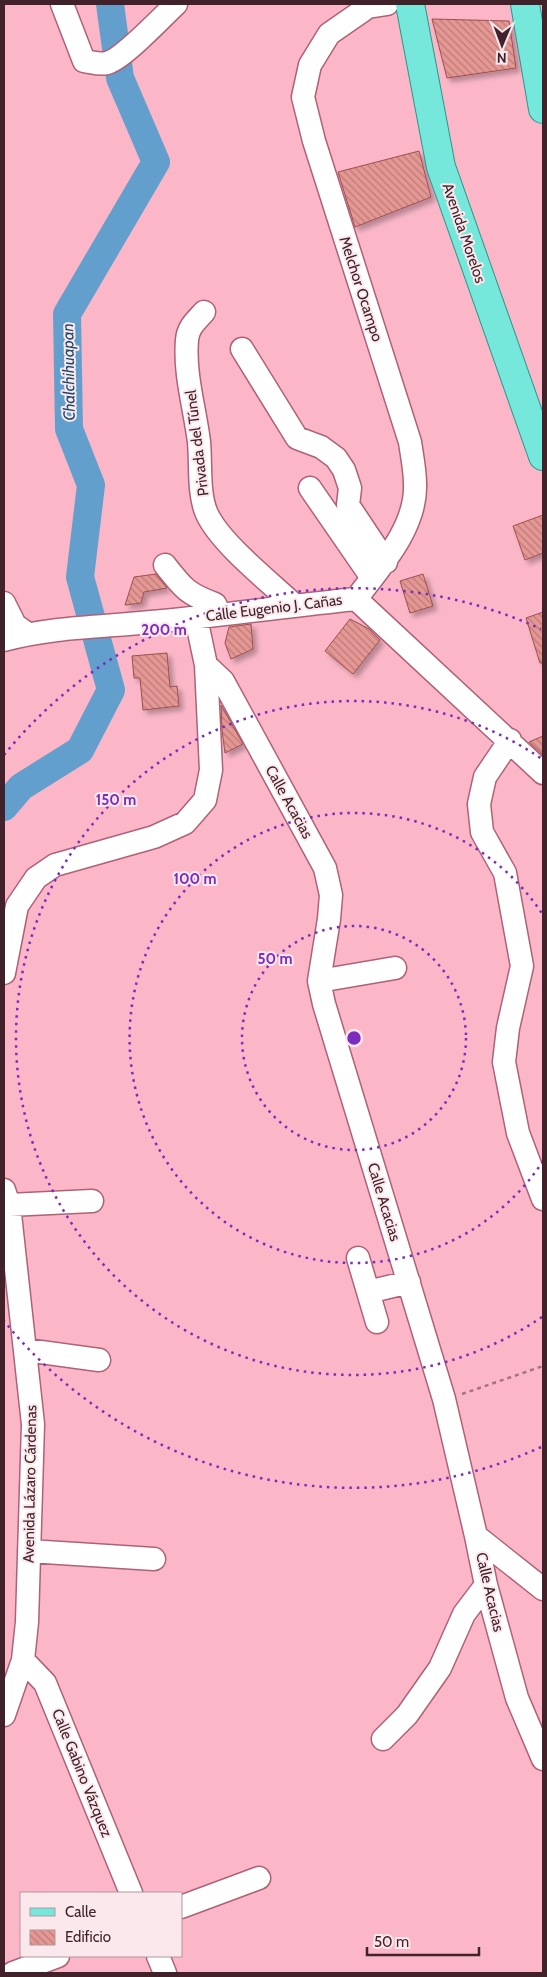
<svg xmlns="http://www.w3.org/2000/svg" width="547" height="1977" font-family="Cabin,sans-serif">
	<style>
		.lines { fill: none; stroke-linecap: round; stroke-linejoin: round }
		.river { stroke: #629fcd; stroke-width: 28 }
		.building { fill: url(#building-back-hatch); stroke: #9c4f4e; filter: url(#shadow) }
		.minor-casing { stroke: #af6177; stroke-width: 25 }
		.major-casing { stroke: #28988d; stroke-width: 30 }
		.path { stroke: #a5727f; stroke-width: 2.5; stroke-dasharray: 4 4; stroke-linecap: butt }
		.minor { stroke: #fff; stroke-width: 22 }
		.major { stroke: #76e8db; stroke-width: 28 }
		.ring { fill: none; stroke: #7b2cbf; stroke-width: 2.5; stroke-dasharray: 2.5 5 }
		.labels { text-anchor: middle; stroke-width: 4; stroke-linejoin: round; paint-order: stroke }
		.street-label { font-size: 15px; fill: #41212a; stroke: #fbe8ec }
		.water-label { font-size: 16px; font-style: italic; fill: #164565; stroke: #fbe8ec }
		.centre { fill: #7b2cbf; stroke: #fbe8ec; stroke-width: 2.5 }
		.ring-label { font-size: 15px; text-anchor: middle; font-weight: bold; fill: #7b2cbf; stroke: #fbe8ec; stroke-width: 4; stroke-linejoin: round; paint-order: stroke }
	</style>
	<defs>
		<pattern id="building-back-hatch" width="6" height="6" patternUnits="userSpaceOnUse" patternTransform="scale(1.25)"><rect width="6" height="6" fill="#e49793"/><path d="M-1 5l2 2M0 0l6 6M5-1l2 2" fill="none" stroke="#ba7b78"/></pattern>
		<filter id="shadow"><feDropShadow dx="4" dy="4" stdDeviation="2.5" flood-color="#0004"/></filter>
	</defs>
	<rect width="100%" height="100%" fill="#fbb7c8"/>
	<g class="lines">
		<path class="river" d="M 4,807 L 21,787 L 80,750 L 111,690 L 80,577 L 91,485 L 69,429 L 67,314 L 156,162 L 120,78 L 110,4"/>
	</g>
	<path class="building" d="M 432,19 L 509,21 L 516,68 L 447,78 Z
		M 419,151 L 431,197 L 355,227 L 338,172 Z
		M 543,515 L 543,553 L 525,560 L 513,526 Z
		M 156,574 L 167,588 L 144,592 L 141,603 L 125,605 L 134,577 Z
		M 423,574 L 433,606 L 410,613 L 400,581 Z
		M 543,612 L 543,663 L 540,663 L 526,618 Z
		M 350,619 L 369,629 L 380,640 L 353,674 L 325,651 Z
		M 251,624 L 253,649 L 231,659 L 225,643 L 229,627 Z
		M 167,653 L 170,687 L 177,686 L 179,706 L 143,710 L 140,678 L 134,678 L 132,656 Z
		M 221,705 L 243,744 L 225,753 L 222,730 Z
		M 543,736 L 543,755 L 529,742 Z"/>
	<g class="lines">
		<defs>
			<path id="minor" d="M 62,4 L 84,61 C 92,62 99,65 107,63 C 123,59 162,17 176,4
				M 204,312 C 196,321 188,327 187,340 C 184,374 195,409 199,442 C 201,464 198,495 207,514 C 221,544 270,582 294,605
				M 242,349 L 297,438 L 321,447 L 336,458 L 344,470 L 350,488 L 348,505 L 386,562
				M 310,488 L 372,578
				M 165,565 C 183,588 187,594 215,604 L 220,614
				M 356,599 C 380,567 417,527 415,484 C 415,470 412,456 410,442 L 314,141 L 303,97 L 310,65 L 329,34 L 368,7 L 387,4
				M 4,603 L 15,625 L 28,634
				M 4,640 C 52,627 101,627 151,622 C 219,616 287,606 356,599 L 543,773
				M 206,665 L 223,681 L 325,868 L 331,895 L 329,919 L 319,981 L 324,1004 L 444,1399 L 476,1536 L 486,1585 L 517,1698 L 543,1759
				M 510,740 L 485,777 L 479,804 L 482,832 L 505,873 L 522,966 L 508,1028 L 504,1062 L 518,1133 L 543,1199
				M 4,973 L 17,906 L 36,878 L 55,865 L 154,837 L 185,823 L 205,800 L 211,770 L 206,665 L 196,618
				M 319,981 L 395,968
				M 4,1190 L 9,1205 L 33,1424 L 27,1622 L 23,1660 L 4,1715
				M 9,1205 L 92,1201
				M 358,1258 L 377,1322
				M 368,1292 L 409,1282
				M 26,1350 L 99,1360
				M 476,1536 L 543,1589
				M 29,1551 L 154,1559
				M 23,1660 L 45,1683 L 131,1893
				M 383,1739 L 407,1715 L 440,1668 L 464,1614 L 486,1585
				M 181,1907 L 259,1878
				M 158,1956 L 165,1973
				M 13,1973 L 58,1956"/>
			<path id="major" d="M 410,4 L 441,167 L 543,456
				M 525,4 L 543,109"/>
		</defs>
		<use href="#minor" class="minor-casing"/>
		<use href="#major" class="major-casing"/>
		<path class="path" d="M 462,1394 L 543,1366"/>
		<use href="#minor" class="minor"/>
		<use href="#major" class="major"/>
	</g>
	<g class="ring">
		<circle cx="354" cy="1038" r="112"/>
		<path d="M543 1161A225 225 0 1 1 543 915"/>
		<path d="M542 1317A337 337 0 1 1 542 759"/>
		<path d="M541 1447A450 450 0 0 1 4 1321M4 755A450 450 0 0 1 541 629"/>
	</g>
	<g class="labels">
		<g class="street-label">
			<text transform="translate(464 233) rotate(71)" y="5">Avenida Morelos</text>
			<text transform="translate(361 289) rotate(72)" y="5">Melchor Ocampo</text>
			<text transform="translate(197 443) rotate(-97)" y="5">Privada del Túnel</text>
			<text transform="translate(274 608) rotate(-7)" y="5">Calle Eugenio J. Cañas</text>
			<text transform="translate(289 802) rotate(61)" y="5">Calle Acacias</text>
			<text transform="translate(384 1202) rotate(73)" y="5">Calle Acacias</text>
			<text transform="translate(30 1484) rotate(-89)" y="5">Avenida Lázaro Cárdenas</text>
			<text transform="translate(490 1592) rotate(77)" y="5">Calle Acacias</text>
			<text transform="translate(82 1773) rotate(68)" y="5">Calle Gabino Vázquez</text>
		</g>
		<g class="water-label">
			<text transform="translate(68 372) rotate(-91)" y="6">Chalchihuapan</text>
		</g>
	</g>
	<circle cx="354" cy="1038" r="8" class="centre"/>
	<g class="ring-label">
		<text x="164" y="635">200 m</text>
		<text x="116" y="805">150 m</text>
		<text x="195" y="884">100 m</text>
		<text x="275" y="964">50 m</text>
	</g>
	<rect width="547" height="1977" fill="none" stroke="#41212a" stroke-width="10"/>
	<rect x="20" y="1892" width="162" height="65" fill="#fbe8ec" stroke="#b1989e"/>
	<rect x="30" y="1908" width="25" height="8" fill="#76e8db" stroke="#b1989e"/>
	<text x="65" y="1917" font-size="15" fill="#41212a">Calle</text>
	<rect x="30" y="1930" width="25" height="15" fill="url(#building-back-hatch)" stroke="#b1989e"/>
	<text x="65" y="1942" font-size="15" fill="#41212a">Edificio</text>
	<g transform="translate(502 45) rotate(181)" stroke="#fbe8ec" stroke-width="4" paint-order="stroke">
	<path d="M0-4L9 19L0 12L-9 19Z" fill="#41212a"/>
	<text y="-8" font-size="14" font-weight="bold" text-anchor="middle" fill="#41212a">N</text>
	</g>
	<path d="M367 1947v8h112v-8" fill="none" stroke="#41212a" stroke-width="2.5"/>
	<text x="374" y="1947" font-size="15" fill="#41212a" stroke="#fbe8ec" stroke-width="4" paint-order="stroke">50 m</text>
</svg>
